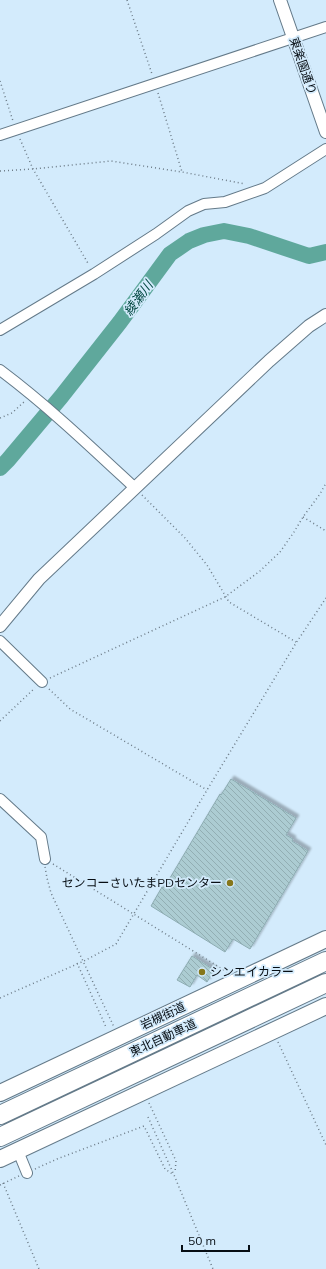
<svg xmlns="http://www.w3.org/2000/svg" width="326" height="1269" font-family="Mulish,'Noto Sans JP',sans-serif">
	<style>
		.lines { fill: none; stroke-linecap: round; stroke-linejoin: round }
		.river { stroke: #5fa89c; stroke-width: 16 }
		.building { fill: url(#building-back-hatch); stroke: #8dacb2; filter: url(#shadow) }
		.minor-casing { stroke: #647a89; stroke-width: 12 }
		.tertiary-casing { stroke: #647a89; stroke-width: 14 }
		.trunk-casing { stroke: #647a89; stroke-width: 18 }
		.motorway-casing { stroke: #647a89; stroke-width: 20 }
		.path { stroke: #6d7c88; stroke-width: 1.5; stroke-dasharray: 1 3; stroke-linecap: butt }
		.minor { stroke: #fff; stroke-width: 10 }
		.tertiary { stroke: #fff; stroke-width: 12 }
		.trunk { stroke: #fff; stroke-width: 16 }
		.motorway { stroke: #fff; stroke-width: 18 }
		.poi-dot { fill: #86771a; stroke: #d3ebfc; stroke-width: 1.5 }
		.labels { text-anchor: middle; stroke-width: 3.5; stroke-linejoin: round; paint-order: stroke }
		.street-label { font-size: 12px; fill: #070e14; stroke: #d3ebfc }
		.poi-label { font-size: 12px; fill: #070e14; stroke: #d3ebfc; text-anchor: end }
		.water-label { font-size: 13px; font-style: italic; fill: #00463f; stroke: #d3ebfc }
	</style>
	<defs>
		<pattern id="building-back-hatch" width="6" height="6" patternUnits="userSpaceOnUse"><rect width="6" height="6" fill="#acccd2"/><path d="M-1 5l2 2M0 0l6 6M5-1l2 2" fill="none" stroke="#92aeb3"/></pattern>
		<filter id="shadow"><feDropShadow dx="3" dy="-3" stdDeviation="1" flood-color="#0004"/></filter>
	</defs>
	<rect width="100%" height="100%" fill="#d3ebfc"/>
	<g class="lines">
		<path class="river" d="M 0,468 L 8,460 L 61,397 L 120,322 L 170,254 L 189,241 L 204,235 L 224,231 L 249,236 L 309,256 L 326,252"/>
	</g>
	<path class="building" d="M 231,779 L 296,818 L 286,835 L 293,839 L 292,841 L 308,851 L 250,949 L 233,939 L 225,952 L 151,906 L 162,887 L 164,888 L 220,794 L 221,795 Z
		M 192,956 L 214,970 L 207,982 L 197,975 L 190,987 L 177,980 Z"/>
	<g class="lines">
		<defs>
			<path id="minor" d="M 0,135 L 326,27
				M 0,330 L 94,274 L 156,234 L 188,211 L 204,204 L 225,202 L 265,188 L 326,149
				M 0,370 C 48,406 91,447 135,488
				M 0,641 L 42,682
				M 0,799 L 41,837 L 45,859
				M 18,1151 L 27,1173"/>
			<path id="tertiary" d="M 280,0 L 326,132
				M 0,626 L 39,579 L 269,361 L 309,326 L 326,315"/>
			<path id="trunk" d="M 0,1093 L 326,939
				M 0,1159 L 326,1006"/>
			<path id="motorway" d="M 0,1115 L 326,961
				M 0,1137 L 326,983"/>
		</defs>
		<use href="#minor" class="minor-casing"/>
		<use href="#tertiary" class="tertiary-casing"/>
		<use href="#trunk" class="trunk-casing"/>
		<use href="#motorway" class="motorway-casing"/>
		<path class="path" d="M 127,0 L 152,74
			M 0,81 L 13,121
			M 158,93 L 182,172
			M 20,139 L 33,169 L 89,265
			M 0,171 L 33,169 L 111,161 L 182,172 L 245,184
			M 0,418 L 12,413 L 25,401
			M 142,495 L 185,538 L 207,565 L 229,602 L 296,642
			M 303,517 L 326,531
			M 50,678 L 225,597 L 260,571 L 280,552 L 294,532 L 303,517 L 320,494 L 326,483
			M 49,689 L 70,709 L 207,790
			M 0,721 L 35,688
			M 53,864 L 227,972
			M 45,867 L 47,878 L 51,893 L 114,1027
			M 77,963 L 106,1027
			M 0,998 L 84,961 L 116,944 L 207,790 L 296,643 L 326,598
			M 278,1042 L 326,1145
			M 149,1103 L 176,1161 L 175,1173
			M 148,1117 L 174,1175 L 213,1269
			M 35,1169 L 57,1159 L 144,1126 L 165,1169 L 174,1175
			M 3,1183 L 39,1269
			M 0,1185 L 19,1176"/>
		<use href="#minor" class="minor"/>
		<use href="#tertiary" class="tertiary"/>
		<use href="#trunk" class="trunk"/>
		<use href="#motorway" class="motorway"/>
	</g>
	<g class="poi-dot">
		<circle cx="230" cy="883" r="4"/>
		<circle cx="202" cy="972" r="4"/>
	</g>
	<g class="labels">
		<g class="street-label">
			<text transform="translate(303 66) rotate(71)" y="4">東楽園通り</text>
			<text transform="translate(163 1016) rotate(-25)" y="4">岩槻街道</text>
			<text transform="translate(163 1038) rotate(-25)" y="4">東北自動車道</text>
		</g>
		<g class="poi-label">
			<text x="222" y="887">センコーさいたまPDセンター</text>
			<text x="210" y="976" text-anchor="start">シンエイカラー</text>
		</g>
		<g class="water-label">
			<text transform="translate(138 298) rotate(-54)" y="5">綾瀬川</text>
		</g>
	</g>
	<path d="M182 1245v6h67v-6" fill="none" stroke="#070e14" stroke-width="2"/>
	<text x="188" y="1245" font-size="12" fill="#070e14" stroke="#d3ebfc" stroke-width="3" paint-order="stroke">50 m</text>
</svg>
